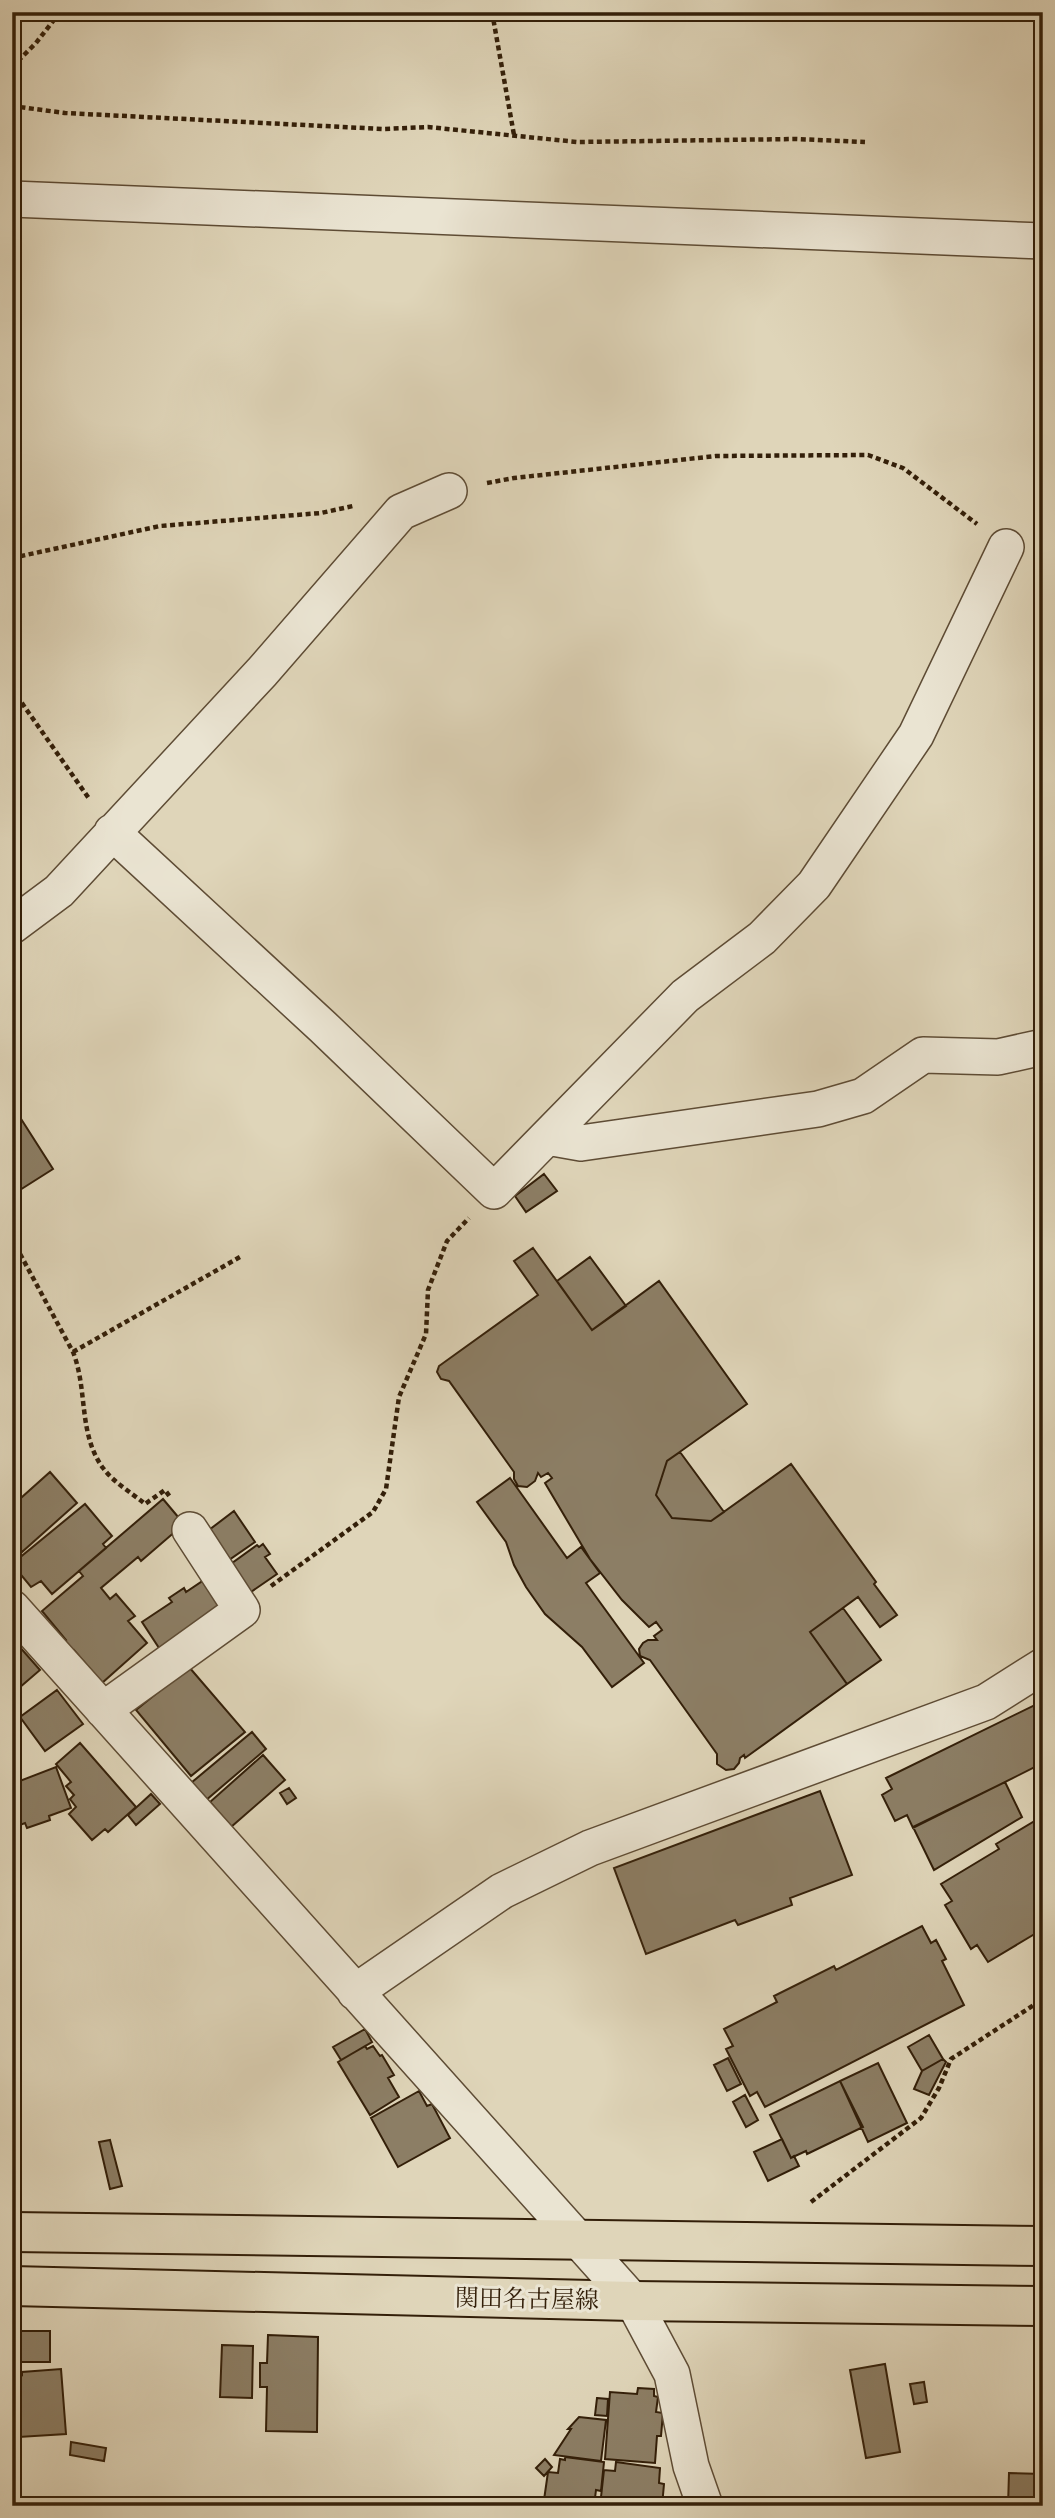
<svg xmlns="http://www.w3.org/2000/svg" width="1055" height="2518" font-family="'Gentium Book Plus','Noto Serif JP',serif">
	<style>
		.building { fill: #8c7e65; stroke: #331f09; stroke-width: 2 }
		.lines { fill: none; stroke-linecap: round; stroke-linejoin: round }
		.minor-casing { stroke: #5e4c35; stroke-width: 38 }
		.primary-casing { stroke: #331f09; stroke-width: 42 }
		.path { stroke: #331f09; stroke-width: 4.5; stroke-dasharray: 5 3.5; stroke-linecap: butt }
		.minor { stroke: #eae4d2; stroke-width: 35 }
		.primary { stroke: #dfd5b9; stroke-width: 38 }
		.labels { text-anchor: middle; stroke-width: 6; stroke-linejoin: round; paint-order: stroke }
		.street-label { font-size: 24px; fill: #331f09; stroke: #eae4d2 }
	</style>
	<rect width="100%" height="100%" fill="#dfd5b9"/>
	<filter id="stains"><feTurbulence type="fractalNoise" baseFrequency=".00286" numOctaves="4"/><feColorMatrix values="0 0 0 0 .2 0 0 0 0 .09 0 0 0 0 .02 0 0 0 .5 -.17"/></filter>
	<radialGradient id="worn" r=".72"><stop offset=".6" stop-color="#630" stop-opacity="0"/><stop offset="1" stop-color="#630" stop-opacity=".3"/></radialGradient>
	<path class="building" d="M 16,1111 L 53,1169 L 12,1195 L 12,1114 Z
		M 544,1174 L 557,1191 L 526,1212 L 515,1196 Z
		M 533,1248 L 592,1330 L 659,1281 L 747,1404 L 667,1461 L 656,1495 L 672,1518 L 711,1521 L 791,1464 L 876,1582 L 874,1584 L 897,1615 L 880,1627 L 858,1597 L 810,1632 L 847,1684 L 745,1758 L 744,1755 L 740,1758 L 739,1763 L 734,1769 L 726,1770 L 717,1764 L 717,1754 L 650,1660 L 640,1656 L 639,1649 L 643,1643 L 648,1640 L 657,1640 L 654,1636 L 662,1630 L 656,1622 L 649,1627 L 622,1600 L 590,1559 L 545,1483 L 552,1478 L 548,1473 L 541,1477 L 538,1473 L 535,1481 L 527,1487 L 518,1486 L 514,1479 L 514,1472 L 449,1381 L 441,1379 L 437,1372 L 439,1366 L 538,1295 L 514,1261 Z
		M 590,1257 L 626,1306 L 592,1330 L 557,1281 Z
		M 680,1452 L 724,1512 L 711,1521 L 672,1518 L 656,1495 L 667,1461 Z
		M 50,1472 L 77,1503 L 22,1552 L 12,1540 L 12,1506 Z
		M 510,1478 L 567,1558 L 581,1547 L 600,1573 L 586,1583 L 644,1663 L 612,1687 L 582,1647 L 545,1614 L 526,1587 L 514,1565 L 506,1542 L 477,1502 Z
		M 163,1499 L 184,1524 L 141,1561 L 138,1557 L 101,1588 L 110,1599 L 116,1594 L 135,1616 L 128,1621 L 147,1643 L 102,1683 L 74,1650 L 71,1652 L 63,1642 L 66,1640 L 42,1611 L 83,1576 L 79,1571 Z
		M 85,1504 L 112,1536 L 103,1544 L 106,1548 L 52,1594 L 41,1581 L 31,1587 L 12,1564 Z
		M 234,1511 L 255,1542 L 226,1562 L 205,1533 Z
		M 263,1544 L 270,1554 L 265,1557 L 277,1574 L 248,1594 L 228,1566 L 257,1545 L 259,1547 Z
		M 207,1578 L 228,1610 L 163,1654 L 142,1622 L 172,1602 L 169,1598 L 184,1588 L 186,1592 Z
		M 843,1608 L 881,1660 L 847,1684 L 810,1632 Z
		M 18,1645 L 40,1670 L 12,1694 L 12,1651 Z
		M 189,1667 L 245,1732 L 191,1776 L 136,1710 Z
		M 57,1690 L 83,1724 L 45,1751 L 20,1717 Z
		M 1043,1701 L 1043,1763 L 913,1828 L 907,1815 L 895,1821 L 882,1795 L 892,1789 L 886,1778 Z
		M 252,1732 L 266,1749 L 205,1801 L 191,1783 Z
		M 80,1743 L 136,1807 L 108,1832 L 105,1829 L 92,1840 L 69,1814 L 76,1807 L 70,1799 L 74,1795 L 66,1786 L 71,1782 L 56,1764 Z
		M 263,1755 L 285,1780 L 231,1827 L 210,1802 Z
		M 56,1767 L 71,1808 L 49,1816 L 50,1820 L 27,1828 L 25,1823 L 12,1828 L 12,1784 Z
		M 1005,1782 L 1022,1817 L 934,1870 L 913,1827 Z
		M 289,1788 L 296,1798 L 287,1804 L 280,1793 Z
		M 820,1791 L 852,1875 L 790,1898 L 792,1905 L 738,1925 L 735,1920 L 646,1954 L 614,1868 Z
		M 151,1794 L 160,1804 L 136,1825 L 128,1815 Z
		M 1043,1816 L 1043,1929 L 988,1962 L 977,1945 L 971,1949 L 945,1905 L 952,1901 L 941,1884 L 999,1849 L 996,1844 Z
		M 922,1926 L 931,1943 L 936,1940 L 946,1959 L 942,1961 L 964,2005 L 765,2107 L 757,2092 L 750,2096 L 726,2049 L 733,2046 L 724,2029 L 777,2002 L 774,1996 L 834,1966 L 836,1970 Z
		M 365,2029 L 372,2042 L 341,2060 L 333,2047 Z
		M 929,2035 L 943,2059 L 922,2071 L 908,2047 Z
		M 365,2046 L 367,2049 L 373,2046 L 380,2056 L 382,2055 L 394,2075 L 388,2078 L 399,2097 L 370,2115 L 338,2062 Z
		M 728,2058 L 741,2084 L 727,2091 L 714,2065 Z
		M 943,2059 L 946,2062 L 929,2095 L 914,2089 L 922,2071 Z
		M 878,2063 L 907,2123 L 868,2142 L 840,2081 Z
		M 840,2081 L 863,2127 L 807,2154 L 806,2151 L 791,2158 L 770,2115 Z
		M 419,2091 L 427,2106 L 432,2104 L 450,2138 L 398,2167 L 371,2118 Z
		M 745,2095 L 758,2120 L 746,2127 L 733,2102 Z
		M 782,2139 L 791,2158 L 794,2156 L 799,2166 L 768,2181 L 754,2152 Z
		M 110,2140 L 122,2186 L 110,2189 L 99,2142 Z
		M 16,2331 L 50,2331 L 50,2362 L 16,2362 Z
		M 268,2335 L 318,2337 L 317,2432 L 266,2431 L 267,2387 L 260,2387 L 260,2363 L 267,2363 Z
		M 222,2345 L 253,2346 L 252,2398 L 220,2397 Z
		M 885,2364 L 900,2452 L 866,2458 L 850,2370 Z
		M 61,2369 L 66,2434 L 19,2437 L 17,2411 L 21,2411 L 19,2374 L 22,2375 L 22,2372 Z
		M 924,2382 L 927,2402 L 914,2404 L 910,2384 Z
		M 638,2388 L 654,2389 L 654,2396 L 658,2397 L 656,2412 L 663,2413 L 661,2436 L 657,2436 L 655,2463 L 605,2459 L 610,2392 L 637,2394 Z
		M 597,2398 L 608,2399 L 607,2416 L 595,2415 Z
		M 579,2417 L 606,2420 L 601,2461 L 554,2455 L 571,2429 L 568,2429 Z
		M 71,2442 L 106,2448 L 104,2461 L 70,2455 Z
		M 565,2457 L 604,2462 L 601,2491 L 596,2490 L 594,2506 L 544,2500 L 548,2472 L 558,2473 L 560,2459 L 565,2460 Z
		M 545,2459 L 552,2467 L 544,2476 L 536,2468 Z
		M 616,2462 L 660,2468 L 659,2483 L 664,2484 L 662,2506 L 600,2506 L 604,2470 L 615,2471 Z
		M 1009,2473 L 1043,2474 L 1043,2506 L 1008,2506 Z"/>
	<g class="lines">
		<defs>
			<path id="minor" d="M 12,199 L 1043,241
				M 112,832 L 323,1027 L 494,1191 L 685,996 L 762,938 L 814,885 L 916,735 L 1006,547
				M 12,926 L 59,891 L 262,672 L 401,512 L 449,491
				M 547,1137 L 581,1143 L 818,1109 L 863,1096 L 923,1055 L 998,1057 L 1043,1047
				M 12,1608 L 633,2301 L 672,2374 L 691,2466 L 705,2506
				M 103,1710 L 242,1610 L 190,1530
				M 355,1992 L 502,1891 L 590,1848 L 986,1702 L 1043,1666"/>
			<path id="primary" d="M 12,2232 L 1043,2246
				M 12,2286 L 633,2301 L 1043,2306"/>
		</defs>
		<use href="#minor" class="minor-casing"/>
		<use href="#primary" class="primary-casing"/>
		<path class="path" d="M 492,12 L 514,135
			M 12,57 L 15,64
			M 12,67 L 36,43 L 60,12
			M 12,106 L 65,113 L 383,129 L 428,127 L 577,142 L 795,139 L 865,142
			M 487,483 L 514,478 L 716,456 L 868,455 L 903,468 L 977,524
			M 12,558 L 160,526 L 321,513 L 353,506
			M 12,689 L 90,800
			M 12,1239 L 73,1352 C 88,1390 78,1434 103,1468 C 113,1482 132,1493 145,1504 L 165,1490 L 170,1497
			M 73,1352 L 240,1257
			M 271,1586 L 373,1512 L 386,1489 L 399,1397 L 426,1334 L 428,1290 L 447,1241 L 469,1218
			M 811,2202 L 921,2118 L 939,2088 L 951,2059 L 1043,1999"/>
		<use href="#minor" class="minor"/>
		<use href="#primary" class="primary"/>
	</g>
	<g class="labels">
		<g class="street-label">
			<text transform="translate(527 2299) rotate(1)" y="8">関田名古屋線</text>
		</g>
	</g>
	<rect width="1055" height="2518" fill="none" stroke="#dfd5b9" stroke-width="42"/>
	<rect x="14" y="14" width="1027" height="2490" fill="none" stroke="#331f09" stroke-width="3.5"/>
	<rect x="21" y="21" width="1013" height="2476" fill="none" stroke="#331f09" stroke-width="2"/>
	<rect width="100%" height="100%" filter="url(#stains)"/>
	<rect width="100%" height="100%" fill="url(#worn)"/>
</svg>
